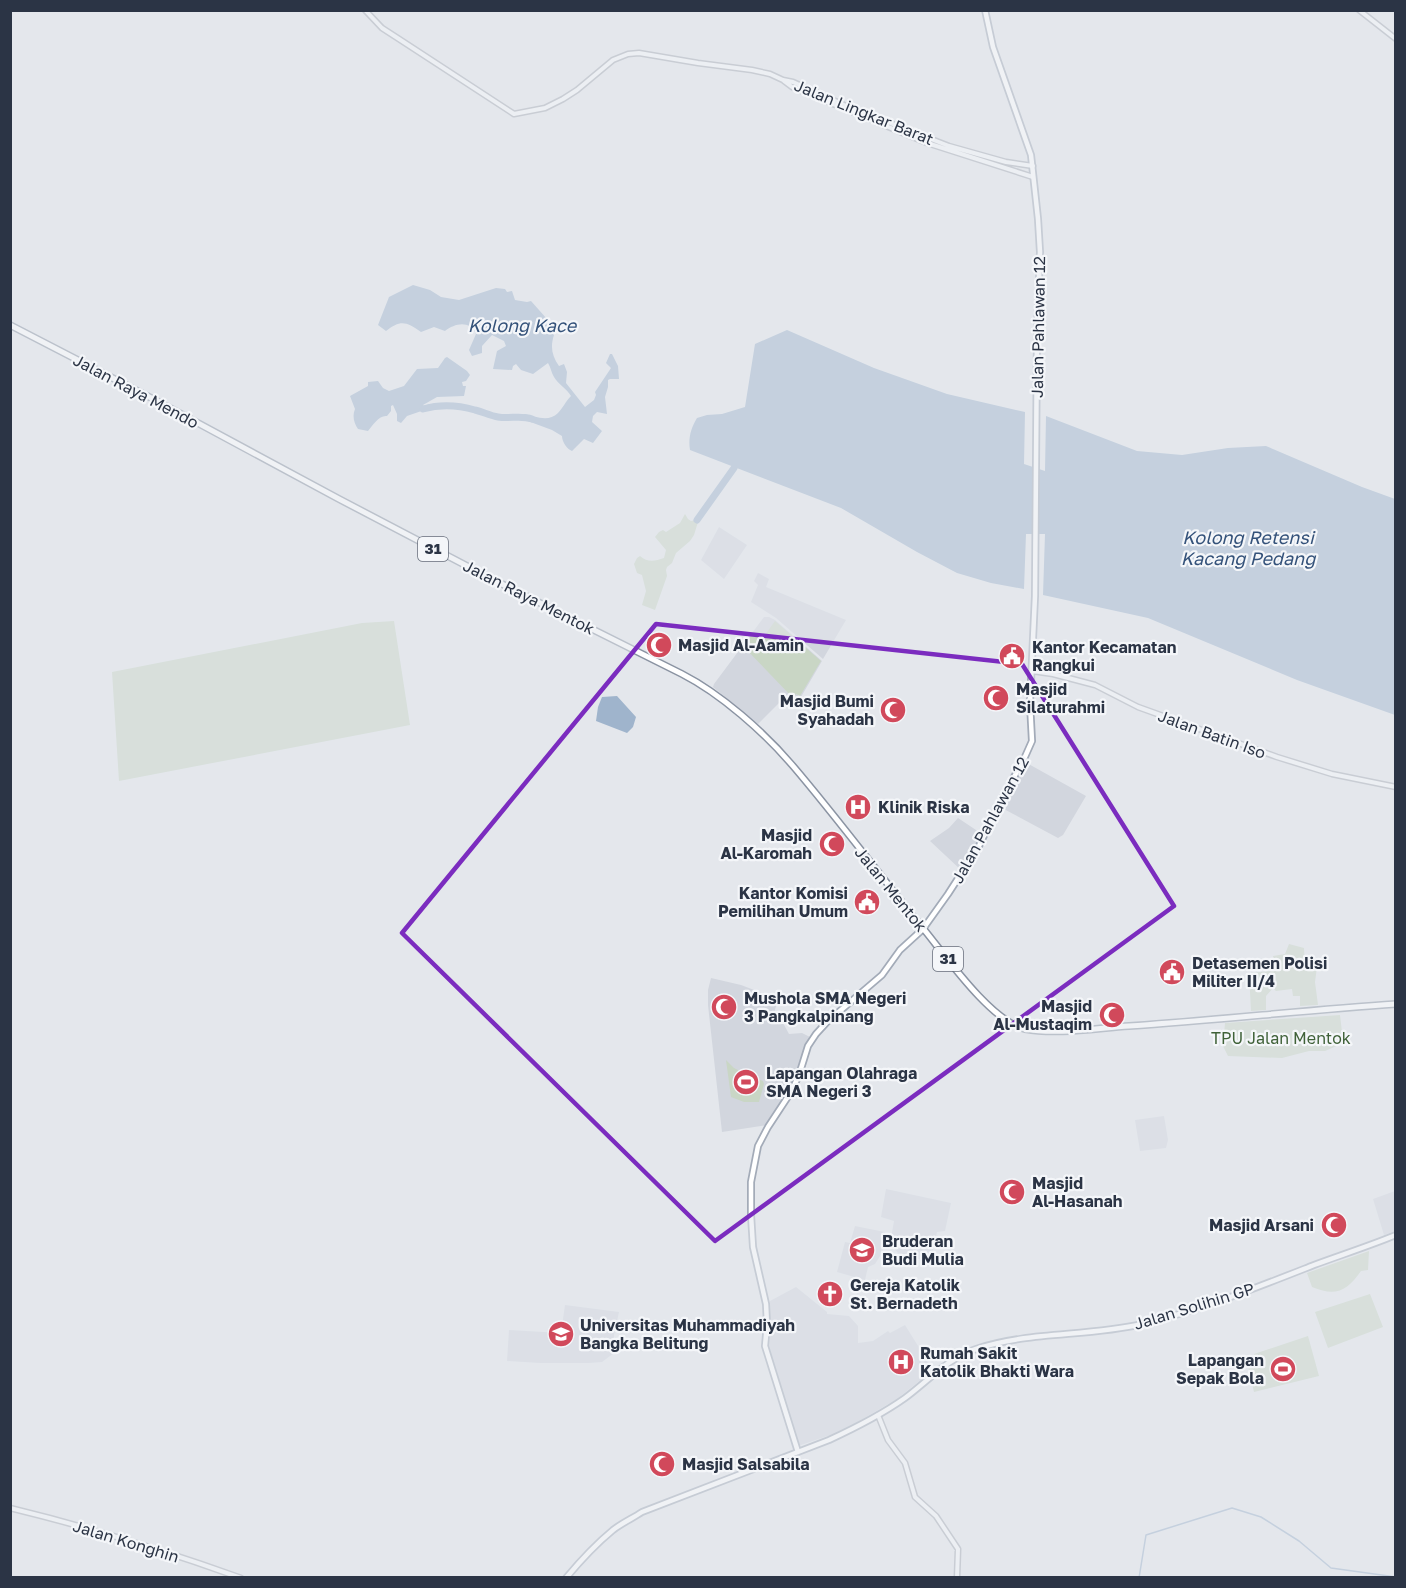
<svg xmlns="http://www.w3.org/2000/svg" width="1406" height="1588" font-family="'Golos Text',sans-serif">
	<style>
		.built { fill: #d2d6de }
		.green { fill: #c9d6c5 }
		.water { fill: #9fb4cc }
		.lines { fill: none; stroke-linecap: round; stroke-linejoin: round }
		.stream { stroke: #9fb4cc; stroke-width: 1.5 }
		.river { stroke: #9fb4cc; stroke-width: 7 }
		.minor-casing { stroke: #a9aeb7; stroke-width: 7 }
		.major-casing { stroke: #a3abb8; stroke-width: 8 }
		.highway-casing { stroke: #8b94a3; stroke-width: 8 }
		.minor { stroke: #f7f8fa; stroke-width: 4 }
		.major { stroke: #fff; stroke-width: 4.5 }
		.highway { stroke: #fff; stroke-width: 5 }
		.marked { fill: none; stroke: #7b2cbf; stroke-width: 4.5; stroke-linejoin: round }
		.labels { text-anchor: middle; stroke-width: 4.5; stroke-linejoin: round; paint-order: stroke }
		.shield { fill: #f4f6f9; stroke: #676e7b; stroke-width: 1.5 }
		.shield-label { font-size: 15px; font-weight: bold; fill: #2b3445 }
		.street-label { font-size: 16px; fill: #2b3445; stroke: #f4f6f9 }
		.poi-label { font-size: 16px; font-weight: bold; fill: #2b3445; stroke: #f4f6f9; text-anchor: start }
		.park-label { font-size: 16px; fill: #3f6138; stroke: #f4f6f9 }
		.water-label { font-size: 18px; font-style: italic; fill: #34527a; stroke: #f4f6f9 }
	</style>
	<rect width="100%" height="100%" fill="#e4e7ec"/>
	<path class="built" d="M 719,527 L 747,545 L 724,579 L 701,560 Z
		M 758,573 L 769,579 L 766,587 L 846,620 L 823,659 L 776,618 L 751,602 L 758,585 L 754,581 Z
		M 764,617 L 769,617 L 775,620 L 822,661 L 798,702 L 796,702 L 792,706 L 785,701 L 783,702 L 781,701 L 758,724 L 713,687 L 714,684 Z
		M 1025,762 L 1086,796 L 1063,835 L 1058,838 L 1000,807 Z
		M 958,818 L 982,834 L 971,856 L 961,870 L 930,841 L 949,828 Z
		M 711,978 L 741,985 L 778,999 L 773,1017 L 782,1021 L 789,1034 L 802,1033 L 810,1037 L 804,1050 L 793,1086 L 768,1125 L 722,1132 L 708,1005 L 708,990 Z
		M 1164,1116 L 1168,1140 L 1166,1148 L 1140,1151 L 1135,1120 Z
		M 886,1189 L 951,1203 L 945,1231 L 937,1232 L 930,1262 L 899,1254 L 890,1244 L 894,1221 L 881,1217 Z
		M 1395,1191 L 1395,1231 L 1384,1235 L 1373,1199 Z
		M 855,1226 L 885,1232 L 880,1256 L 875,1264 L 868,1267 L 865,1280 L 837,1272 L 845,1242 L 850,1243 Z
		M 796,1287 L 827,1312 L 827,1314 L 849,1316 L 858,1326 L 858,1343 L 873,1341 L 888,1331 L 890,1333 L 905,1325 L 933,1370 L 897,1399 L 842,1431 L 798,1446 L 787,1411 L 769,1346 L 770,1301 Z
		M 565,1305 L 619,1312 L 614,1335 L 614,1353 L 602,1362 L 589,1363 L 540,1363 L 507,1361 L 509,1330 L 561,1333 Z"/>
	<path class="green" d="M 685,514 L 688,519 L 691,521 L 696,520 L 698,522 L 694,535 L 690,541 L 676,553 L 672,563 L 667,567 L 666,570 L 667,576 L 655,610 L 642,605 L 646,591 L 642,575 L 637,573 L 634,564 L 637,558 L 640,556 C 648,563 655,561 664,558 L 666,550 L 655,537 L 659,532 L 663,530 L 666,532 L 680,523 Z
		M 394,621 L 410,725 L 119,781 L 112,672 L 362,623 Z
		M 775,621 L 821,661 L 800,696 L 796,694 L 793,698 L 743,646 L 754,632 L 762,639 Z
		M 1289,944 L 1304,948 L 1305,966 L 1317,967 L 1315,982 L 1318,1005 L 1300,1006 L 1300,996 L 1293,996 L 1292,989 L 1276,991 L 1273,988 L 1266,996 L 1266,1010 L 1251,1011 L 1249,973 L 1271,971 L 1274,961 L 1273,956 L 1285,954 Z
		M 1340,1015 L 1342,1032 L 1339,1045 L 1325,1051 L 1309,1051 L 1282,1058 L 1228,1056 L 1223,1046 L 1225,1023 Z
		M 726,1060 L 734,1068 L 746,1074 L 763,1081 L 764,1084 L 759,1102 L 744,1102 L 731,1097 Z
		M 1369,1251 L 1368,1270 L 1361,1271 C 1347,1291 1336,1297 1312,1287 L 1307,1273 Z
		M 1370,1294 L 1383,1327 L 1328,1348 L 1315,1312 Z
		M 1308,1336 L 1319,1376 L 1254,1392 L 1247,1362 L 1256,1358 L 1254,1354 Z"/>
	<path class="water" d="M 413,285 L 430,290 L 441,297 L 459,300 L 496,288 L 505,289 L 507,292 L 512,291 L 515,300 L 527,302 L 531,301 L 547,319 L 547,323 L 554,335 C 550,347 552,356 559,366 L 564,364 L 567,372 L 566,383 L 585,407 L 594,400 L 596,395 L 595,392 L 611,368 L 606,363 L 610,354 L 612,354 L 618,366 L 619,379 L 610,379 L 608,380 L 608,387 L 605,397 L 607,414 L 597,412 L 593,416 L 592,422 L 602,431 L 593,443 L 584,439 L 572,451 C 567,449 562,442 562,436 L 552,430 L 525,420 L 524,414 C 535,416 548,423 558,413 C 563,408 565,402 571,396 C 567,389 558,384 554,377 C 551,372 551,368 548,363 L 533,374 L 521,370 L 516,364 L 513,366 L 512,370 L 493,369 L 497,351 L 506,346 L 504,341 L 492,335 L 482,346 L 482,353 L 472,356 L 469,350 L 476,334 C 470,320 455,323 445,331 L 434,327 L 421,332 C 406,321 400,320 386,331 L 378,325 L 389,297 Z
		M 787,330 L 874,368 L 947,394 L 1025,412 L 1024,464 L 1045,471 L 1046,416 L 1137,451 L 1182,455 L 1228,448 L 1266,446 L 1362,487 L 1395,499 L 1395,715 L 1297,680 L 1148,618 L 1043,595 L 1045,534 L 1026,534 L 1024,589 L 991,583 L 957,573 L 917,552 L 841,508 L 690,450 C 688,438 691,428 697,418 L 707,415 L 722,414 L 745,407 L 755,344 Z
		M 447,357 L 467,371 L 470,375 L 466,381 L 462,382 L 463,386 L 466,386 L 464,396 L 437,397 L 423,405 L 424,406 L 430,404 L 433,407 L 407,416 L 401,423 L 397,421 L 397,414 L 393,405 L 391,406 L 391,411 L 387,416 C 379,415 373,425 368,431 L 358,429 C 354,423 352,416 355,409 L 350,396 L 368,386 L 368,382 L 378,381 L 383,388 L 389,391 L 404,386 L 417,369 L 438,368 L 445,358 Z
		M 617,696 L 636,717 L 633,727 L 627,733 L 596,721 L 598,707 L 602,697 Z"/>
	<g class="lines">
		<path class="stream" d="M 1139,1578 L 1146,1535 L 1232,1508 L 1261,1517 L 1299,1541 L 1331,1568 L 1396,1577"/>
		<path class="river" d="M 423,409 C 440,404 458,405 475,410 C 483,412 491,416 498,417 C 510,419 521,415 532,419
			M 697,520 L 734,468"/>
		<defs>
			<path id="minor" d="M 365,10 L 382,28 L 399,39 L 514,114 L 545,108 L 563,99 L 577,90 L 613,60 L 628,54 L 639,53 L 698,63 L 752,70 L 770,74 L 783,80 L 793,82 L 844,105 L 949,146 L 1006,162 L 1033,166
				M 1359,10 L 1396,39
				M 784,81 L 792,87 L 927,143 L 1033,177
				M 1032,671 L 1053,674 L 1095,685 L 1138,707 L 1277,757 L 1332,774 L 1396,787
				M 878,1415 L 888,1440 L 905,1463 L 915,1497 L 936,1516 L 958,1549 L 957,1578
				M 10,1508 C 88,1527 166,1551 241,1578"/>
			<path id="major" d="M 798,1452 L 765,1346 L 767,1324 L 766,1304 L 753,1247 L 751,1215 L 751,1182 L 758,1146 L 768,1127 L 791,1092 L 799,1075 L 808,1046 L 816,1034 L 827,1022 L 882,975 L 900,950 L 923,929 L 948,894 L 979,846 L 999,804 L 1024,759 L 1032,741 L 1030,703 L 1035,596 L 1037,332 L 1040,252 L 1038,219 L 1031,155 L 993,47 L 985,10
				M 566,1578 C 581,1560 596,1544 613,1530 C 622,1523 633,1518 642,1512 L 829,1440 C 855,1428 881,1415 905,1398 C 928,1381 948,1358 976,1349 C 1030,1331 1087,1337 1142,1324 C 1201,1310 1258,1287 1314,1265 C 1341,1255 1369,1246 1396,1235"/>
			<path id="highway" d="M 10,325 L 157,401 L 339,499 L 488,577 L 682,674 C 721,694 764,732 793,766 C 839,820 881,877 926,932 C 947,958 992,1022 1025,1029 C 1056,1035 1097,1028 1129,1026 C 1218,1020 1307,1010 1396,1004"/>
		</defs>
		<use href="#minor" class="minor-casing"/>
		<use href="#major" class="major-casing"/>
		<use href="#highway" class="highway-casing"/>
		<use href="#minor" class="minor"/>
		<use href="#major" class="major"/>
		<use href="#highway" class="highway"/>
	</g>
	<path d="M0 0H1406V1588H0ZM 656,624 L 1022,664 L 1174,906 L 715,1241 L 402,933 Z" fill="#e4e7ec" fill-opacity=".55" fill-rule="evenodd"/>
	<path class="marked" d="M 656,624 L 1022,664 L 1174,906 L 715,1241 L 402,933 Z"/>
	<defs>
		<symbol id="mosque-disc" viewBox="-11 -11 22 22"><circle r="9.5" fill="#d1495b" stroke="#f4f6f9"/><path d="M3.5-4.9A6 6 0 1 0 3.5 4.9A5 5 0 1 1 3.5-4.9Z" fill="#fff"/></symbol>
		<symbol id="civic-disc" viewBox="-11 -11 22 22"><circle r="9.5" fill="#d1495b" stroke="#f4f6f9"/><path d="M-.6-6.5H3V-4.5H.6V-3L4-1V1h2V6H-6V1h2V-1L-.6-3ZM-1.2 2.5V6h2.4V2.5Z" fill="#fff"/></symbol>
		<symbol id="hospital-disc" viewBox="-11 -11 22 22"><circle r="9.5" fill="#d1495b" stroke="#f4f6f9"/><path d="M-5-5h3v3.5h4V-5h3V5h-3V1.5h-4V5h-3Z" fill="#fff"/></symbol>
		<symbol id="stadium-disc" viewBox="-11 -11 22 22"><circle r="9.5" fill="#d1495b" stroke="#f4f6f9"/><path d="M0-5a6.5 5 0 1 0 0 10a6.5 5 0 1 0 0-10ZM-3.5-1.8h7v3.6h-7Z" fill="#fff"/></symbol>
		<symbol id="university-disc" viewBox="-11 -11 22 22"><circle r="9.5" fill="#d1495b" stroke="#f4f6f9"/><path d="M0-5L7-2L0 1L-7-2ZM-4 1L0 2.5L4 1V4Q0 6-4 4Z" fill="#fff"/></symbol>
		<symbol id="church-disc" viewBox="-11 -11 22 22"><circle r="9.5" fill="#d1495b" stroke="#f4f6f9"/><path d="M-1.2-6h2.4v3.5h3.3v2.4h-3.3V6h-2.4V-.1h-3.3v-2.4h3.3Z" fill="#fff"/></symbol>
	</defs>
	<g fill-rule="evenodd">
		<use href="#mosque-disc" x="644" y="630" width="30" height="30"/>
		<use href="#civic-disc" x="997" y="641" width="30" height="30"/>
		<use href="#mosque-disc" x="981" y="683" width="30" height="30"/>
		<use href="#mosque-disc" x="878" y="695" width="30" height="30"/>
		<use href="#hospital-disc" x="843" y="792" width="30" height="30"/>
		<use href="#mosque-disc" x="817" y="829" width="30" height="30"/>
		<use href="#civic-disc" x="852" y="887" width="30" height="30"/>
		<use href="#civic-disc" x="1157" y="957" width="30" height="30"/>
		<use href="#mosque-disc" x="709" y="992" width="30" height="30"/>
		<use href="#mosque-disc" x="1097" y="1000" width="30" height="30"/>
		<use href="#stadium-disc" x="731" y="1067" width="30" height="30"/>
		<use href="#mosque-disc" x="997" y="1177" width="30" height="30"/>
		<use href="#mosque-disc" x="1319" y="1210" width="30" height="30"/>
		<use href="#university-disc" x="847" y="1235" width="30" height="30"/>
		<use href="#church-disc" x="815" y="1279" width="30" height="30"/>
		<use href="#university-disc" x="546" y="1319" width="30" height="30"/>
		<use href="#hospital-disc" x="886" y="1347" width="30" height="30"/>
		<use href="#stadium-disc" x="1268" y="1354" width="30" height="30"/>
		<use href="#mosque-disc" x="647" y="1449" width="30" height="30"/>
	</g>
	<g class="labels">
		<g class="shield">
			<rect x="418" y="537" width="30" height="24" rx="4.5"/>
			<rect x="933" y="947" width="30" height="24" rx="4.5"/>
		</g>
		<g class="shield-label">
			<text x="433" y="554">31</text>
			<text x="948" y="964">31</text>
		</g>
		<g class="street-label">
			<text transform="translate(864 112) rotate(22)" y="6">Jalan Lingkar Barat</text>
			<text transform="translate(1038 327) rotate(-89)" y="6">Jalan Pahlawan 12</text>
			<text transform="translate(136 391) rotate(28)" y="6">Jalan Raya Mendo</text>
			<text transform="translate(529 597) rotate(27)" y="6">Jalan Raya Mentok</text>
			<text transform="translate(1212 734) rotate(20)" y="6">Jalan Batin Iso</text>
			<text transform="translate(990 820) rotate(-61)" y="6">Jalan Pahlawan 12</text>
			<text transform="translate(891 889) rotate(51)" y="6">Jalan Mentok</text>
			<text transform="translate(1194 1306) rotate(-17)" y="6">Jalan Solihin GP</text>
			<text transform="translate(126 1541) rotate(17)" y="6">Jalan Konghin</text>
		</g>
		<g class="poi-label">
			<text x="678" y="651">Masjid Al-Aamin</text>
			<text x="1032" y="653">Kantor Kecamatan<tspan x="1032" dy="18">Rangkui</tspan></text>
			<text x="1016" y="695">Masjid<tspan x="1016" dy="18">Silaturahmi</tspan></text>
			<text x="874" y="707" text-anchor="end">Masjid Bumi<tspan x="874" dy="18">Syahadah</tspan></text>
			<text x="878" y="813">Klinik Riska</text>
			<text x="812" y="841" text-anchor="end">Masjid<tspan x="812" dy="18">Al-Karomah</tspan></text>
			<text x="848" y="899" text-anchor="end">Kantor Komisi<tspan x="848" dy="18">Pemilihan Umum</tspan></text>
			<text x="1192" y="969">Detasemen Polisi<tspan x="1192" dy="18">Militer II/4</tspan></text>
			<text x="744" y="1004">Mushola SMA Negeri<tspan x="744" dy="18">3 Pangkalpinang</tspan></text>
			<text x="1092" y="1012" text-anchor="end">Masjid<tspan x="1092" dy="18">Al-Mustaqim</tspan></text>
			<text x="766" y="1079">Lapangan Olahraga<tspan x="766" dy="18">SMA Negeri 3</tspan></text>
			<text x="1032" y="1189">Masjid<tspan x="1032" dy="18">Al-Hasanah</tspan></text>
			<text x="1314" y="1231" text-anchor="end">Masjid Arsani</text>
			<text x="882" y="1247">Bruderan<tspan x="882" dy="18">Budi Mulia</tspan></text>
			<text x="850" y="1291">Gereja Katolik<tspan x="850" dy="18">St. Bernadeth</tspan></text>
			<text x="580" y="1331">Universitas Muhammadiyah<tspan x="580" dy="18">Bangka Belitung</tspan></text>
			<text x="920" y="1359">Rumah Sakit<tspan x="920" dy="18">Katolik Bhakti Wara</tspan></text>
			<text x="1264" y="1366" text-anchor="end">Lapangan<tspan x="1264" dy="18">Sepak Bola</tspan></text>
			<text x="682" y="1470">Masjid Salsabila</text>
		</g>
		<g class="park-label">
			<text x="1281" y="1044">TPU Jalan Mentok</text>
		</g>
		<g class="water-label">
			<text x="522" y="332">Kolong Kace</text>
			<text x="1248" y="544">Kolong Retensi<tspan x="1248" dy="21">Kacang Pedang</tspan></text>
		</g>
	</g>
	<rect width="1406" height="1588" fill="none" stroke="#2b3445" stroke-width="24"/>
</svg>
